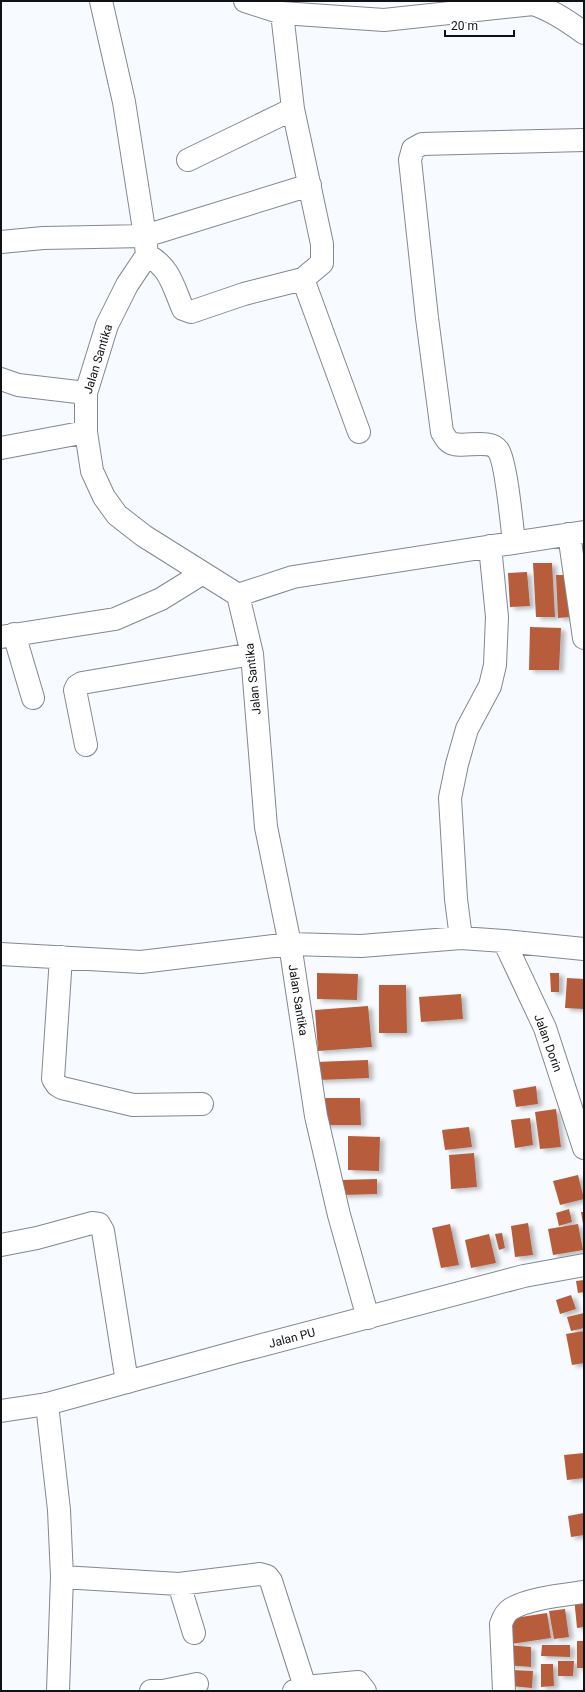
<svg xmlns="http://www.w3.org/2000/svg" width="585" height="1692" font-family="Roboto,sans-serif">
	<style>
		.building { fill: #b75d3a; filter: url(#shadow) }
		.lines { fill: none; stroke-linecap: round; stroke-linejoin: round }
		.street-casing { stroke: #818891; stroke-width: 24 }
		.secondary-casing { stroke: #818891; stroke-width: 24 }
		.street { stroke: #fff; stroke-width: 22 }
		.secondary { stroke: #fff; stroke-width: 22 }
		.labels { text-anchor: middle; stroke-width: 3; stroke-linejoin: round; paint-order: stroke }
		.street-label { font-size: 12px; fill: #0f1115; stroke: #fff }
	</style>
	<defs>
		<filter id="shadow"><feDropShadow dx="4.5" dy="2.5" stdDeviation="2" flood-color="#0004"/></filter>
	</defs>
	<rect width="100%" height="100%" fill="#f7fafe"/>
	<path class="building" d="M 533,563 L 552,563 L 555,617 L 536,617 Z
		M 527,572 L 530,606 L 510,607 L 508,573 Z
		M 556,575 L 568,575 L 570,617 L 558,618 Z
		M 530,627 L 561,628 L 559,670 L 529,670 Z
		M 317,973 L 358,974 L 357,1000 L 317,999 Z
		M 550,973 L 559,973 L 559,992 L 551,992 Z
		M 567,978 L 584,979 L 584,1009 L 565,1008 Z
		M 379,985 L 406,985 L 407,1033 L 379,1033 Z
		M 461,994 L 463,1019 L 421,1022 L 419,997 Z
		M 368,1006 L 372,1047 L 318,1051 L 315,1010 Z
		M 368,1060 L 369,1078 L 318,1080 L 316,1062 Z
		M 536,1086 L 538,1104 L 516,1107 L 513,1090 Z
		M 323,1098 L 360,1098 L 361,1125 L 323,1125 Z
		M 556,1109 L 561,1147 L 540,1149 L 535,1112 Z
		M 530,1118 L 533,1145 L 515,1148 L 511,1120 Z
		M 469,1127 L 472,1147 L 445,1150 L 442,1130 Z
		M 348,1136 L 380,1137 L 379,1171 L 348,1170 Z
		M 474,1153 L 477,1187 L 451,1189 L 449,1155 Z
		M 578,1175 L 584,1199 L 560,1205 L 553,1181 Z
		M 377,1179 L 377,1194 L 342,1195 L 341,1180 Z
		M 569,1209 L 572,1222 L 559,1226 L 556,1213 Z
		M 581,1212 L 584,1212 L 584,1224 L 583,1224 Z
		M 528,1223 L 533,1255 L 515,1257 L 511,1226 Z
		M 450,1224 L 459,1265 L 441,1268 L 432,1228 Z
		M 578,1224 L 583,1250 L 553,1255 L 548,1229 Z
		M 502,1233 L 505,1248 L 499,1250 L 495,1234 Z
		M 489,1234 L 496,1263 L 471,1268 L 465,1240 Z
		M 584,1280 L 584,1292 L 578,1293 L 576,1281 Z
		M 571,1295 L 576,1309 L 560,1314 L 556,1300 Z
		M 584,1313 L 584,1328 L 571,1331 L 567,1317 Z
		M 584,1331 L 584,1363 L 572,1365 L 566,1334 Z
		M 584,1453 L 584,1478 L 567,1480 L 564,1455 Z
		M 584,1513 L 584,1535 L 571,1537 L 568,1516 Z
		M 584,1596 L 584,1627 L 577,1628 L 574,1597 Z
		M 565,1609 L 569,1637 L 554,1639 L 549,1611 Z
		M 547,1613 L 551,1638 L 511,1644 L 508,1619 Z
		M 577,1641 L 584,1641 L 584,1668 L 577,1668 Z
		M 507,1645 L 531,1647 L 531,1667 L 506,1665 Z
		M 542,1645 L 570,1645 L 570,1657 L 541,1656 Z
		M 558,1661 L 574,1661 L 573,1676 L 558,1676 Z
		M 541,1664 L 553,1664 L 554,1686 L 541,1687 Z
		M 512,1670 L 533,1671 L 532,1688 L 511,1686 Z"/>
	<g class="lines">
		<defs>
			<path id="street" d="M 101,1 L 124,102 L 145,236 L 147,255 L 127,285 L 107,325 L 86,393 L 86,432 L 92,471 L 104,497 L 117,515 L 144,536 L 238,595 L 252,654 L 266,827 L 290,944 L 316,1116 L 339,1215 L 368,1318
				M 245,1 L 282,13 L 384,20 L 533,4 C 552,10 568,21 584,33
				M 282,13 L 293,109 L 322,244 L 322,263 L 303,279 L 359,432
				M 188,160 L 293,109
				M 1,242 L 43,238 L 145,236 L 310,185
				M 147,255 C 170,267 173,286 183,309 L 191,312 L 244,294 L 303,279
				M 1,379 L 18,385 L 86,393
				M 1,448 L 86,432
				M 569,534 L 584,638
				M 514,543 C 512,525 506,461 498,450 C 491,439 466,447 454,444 C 448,443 445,437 442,432 L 427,318 L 410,160 L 413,149 L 422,144 L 584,140
				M 238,595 L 293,577 L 584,532
				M 14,634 L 33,698
				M 1,637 L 115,619 L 161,599 L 203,573
				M 86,745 L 75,690 L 77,686 L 82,683 L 252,654
				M 461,938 L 456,899 L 450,798 L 457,764 L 467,729 L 490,686 L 495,665 L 497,617 L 490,546
				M 504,941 L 545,1028 L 584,1148
				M 1,954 L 141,962 L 290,944 L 361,946 L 461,938 L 504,941 L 584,949
				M 61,957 L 53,1079 L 57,1085 L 62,1088 L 133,1105 L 202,1104
				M 1,1245 L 37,1238 L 92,1223 L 99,1224 L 103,1231 L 127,1382
				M 47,1404 L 59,1510 L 62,1577 L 179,1584 L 260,1574 L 267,1576 L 271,1581 L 305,1687 L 294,1691
				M 179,1584 L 194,1633
				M 305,1687 L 358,1682 L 365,1691
				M 58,1691 L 62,1577
				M 151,1691 L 163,1691 L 197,1684
				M 504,1691 L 501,1624 C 503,1618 506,1612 511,1609 C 529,1598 563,1595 584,1592"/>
			<path id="secondary" d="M 1,1411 L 47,1404 L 236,1352 L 524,1276 L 584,1265"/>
		</defs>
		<use href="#street" class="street-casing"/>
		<use href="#secondary" class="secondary-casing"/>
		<use href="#street" class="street"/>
		<use href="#secondary" class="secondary"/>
	</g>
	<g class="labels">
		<g class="street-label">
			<text transform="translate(98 359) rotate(-73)" y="4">Jalan Santika</text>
			<text transform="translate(253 679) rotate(-96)" y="4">Jalan Santika</text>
			<text transform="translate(298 1000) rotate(81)" y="4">Jalan Santika</text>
			<text transform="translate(548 1043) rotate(70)" y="4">Jalan Dorin</text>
			<text transform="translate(292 1338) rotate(-15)" y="4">Jalan PU</text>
		</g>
	</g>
	<rect width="585" height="1692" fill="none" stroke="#0f1115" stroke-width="4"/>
	<path d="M445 30v6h69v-6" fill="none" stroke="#0f1115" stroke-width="2"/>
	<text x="451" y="30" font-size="12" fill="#0f1115" stroke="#ffffff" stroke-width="3" paint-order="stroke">20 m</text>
</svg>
